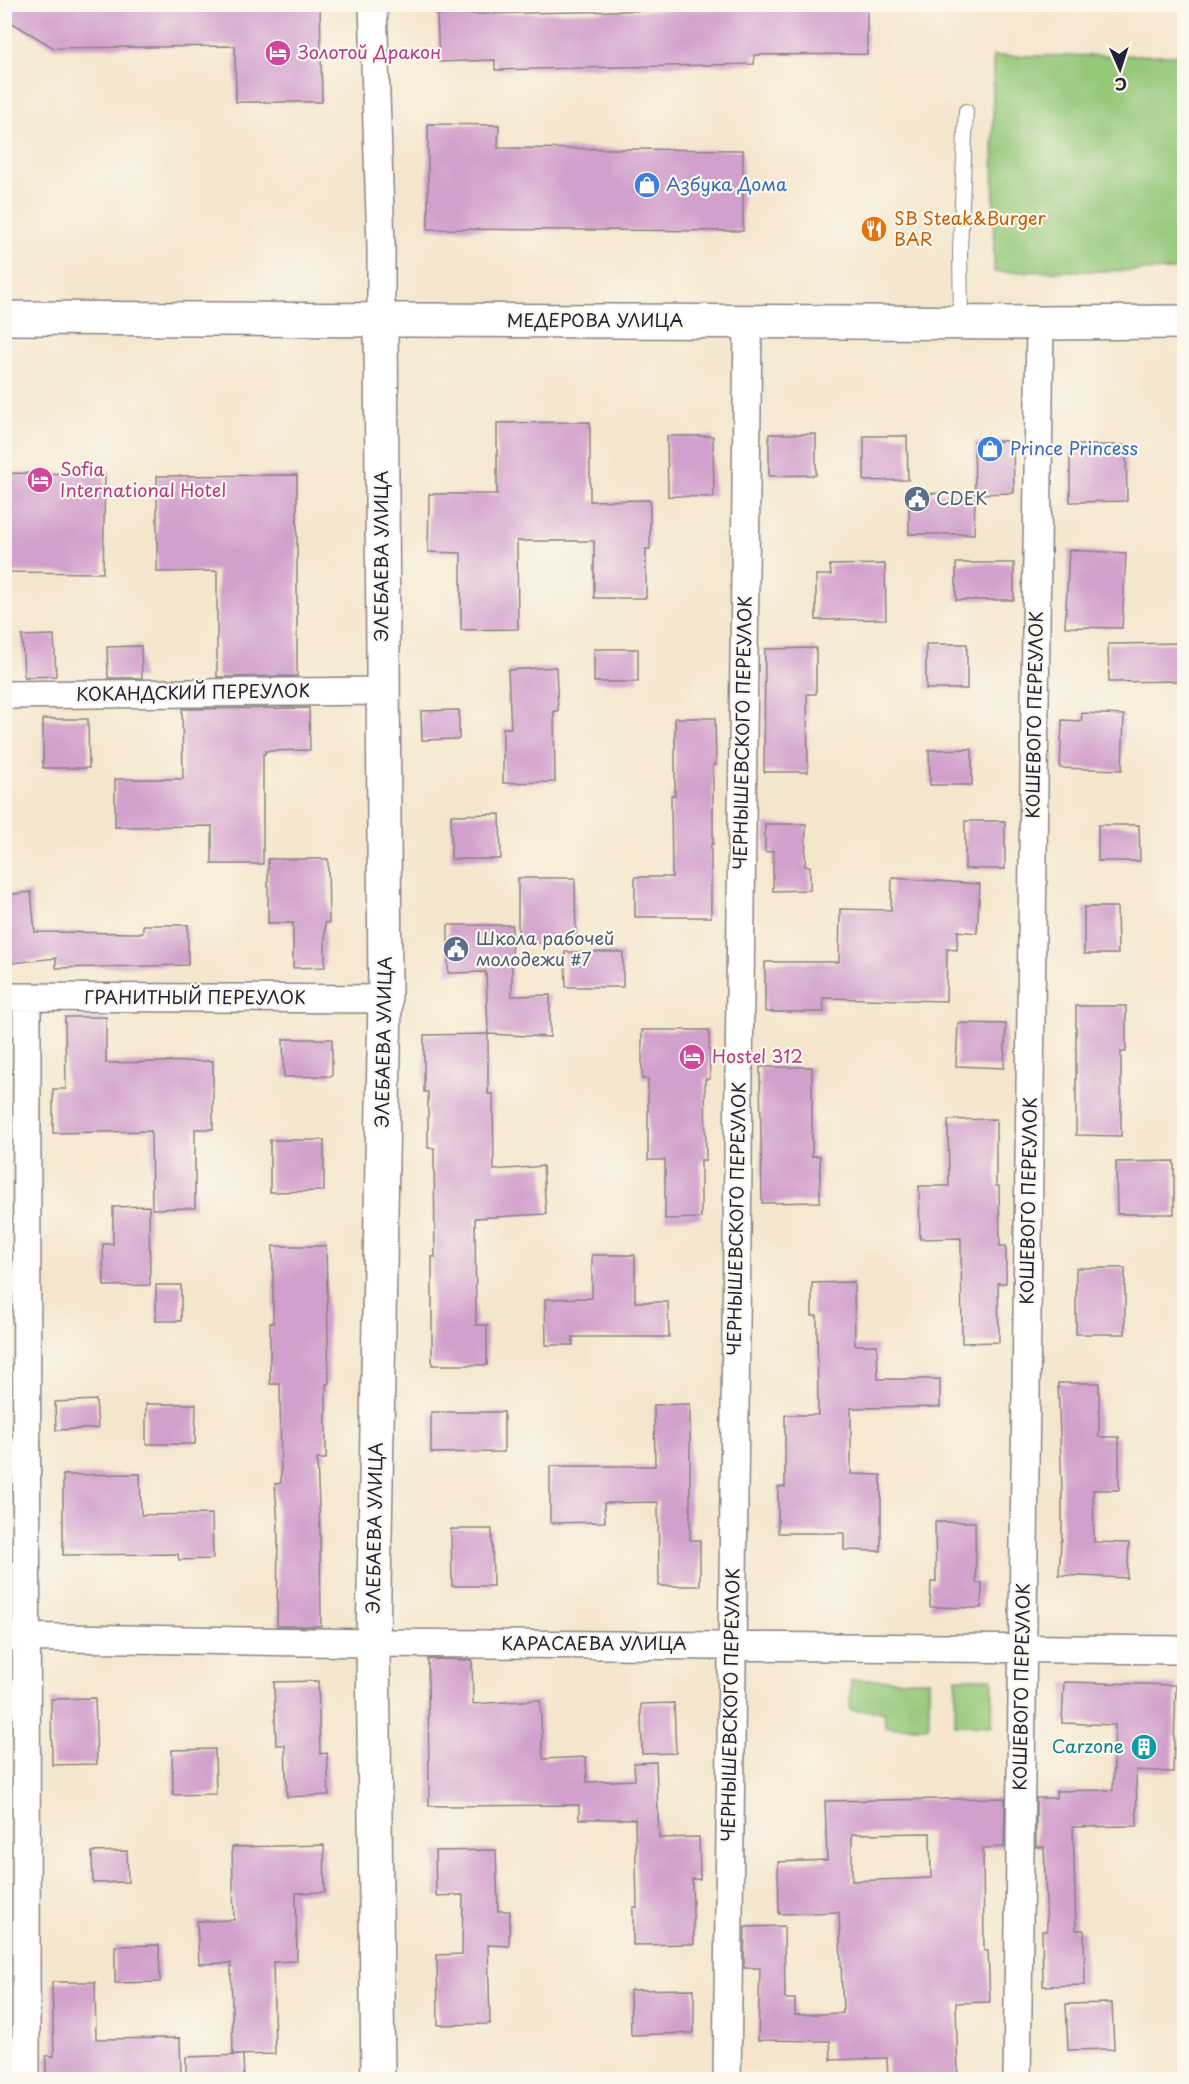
<svg xmlns="http://www.w3.org/2000/svg" width="1189" height="2084" font-family="'Playpen Sans',sans-serif">
	<style>
		.green { fill: #95c879; stroke: #5c755a; stroke-width: 1.5 }
		.building { fill: #d2a0cc; fill-rule: evenodd }
		.lines { fill: none; stroke-linecap: round; stroke-linejoin: round }
		.service-casing { stroke: #8b8484; stroke-width: 16 }
		.minor-casing { stroke: #8b8484; stroke-width: 30 }
		.tertiary-casing { stroke: #8b8484; stroke-width: 36 }
		.secondary-casing { stroke: #8b8484; stroke-width: 36 }
		.service { stroke: #fff; stroke-width: 14 }
		.minor { stroke: #fff; stroke-width: 27 }
		.tertiary { stroke: #fff; stroke-width: 33 }
		.secondary { stroke: #fff; stroke-width: 33 }
		.labels { text-anchor: middle; stroke-width: 4.5; stroke-linejoin: round; paint-order: stroke }
		.hotel-label { font-size: 18px; fill: #b23c85; stroke: #fbf7ec; text-anchor: start }
		.shop-label { font-size: 18px; fill: #366cbe; stroke: #fbf7ec; text-anchor: start }
		.food-label { font-size: 18px; fill: #c56008; stroke: #fbf7ec; text-anchor: start }
		.street-label { font-size: 18px; fill: #22223b; stroke: #fbf7ec }
		.service-label { font-size: 18px; fill: #4e5e75; stroke: #fbf7ec; text-anchor: start }
		.culture-label { font-size: 18px; fill: #0d838f; stroke: #fbf7ec; text-anchor: end }
	</style>
	<rect width="100%" height="100%" fill="#fbf7ec"/>
	<filter id="ink" filterUnits="userSpaceOnUse"><feTurbulence type="fractalNoise" baseFrequency=".0167" numOctaves="2"/><feDisplacementMap in="SourceGraphic" scale="12" xChannelSelector="R" yChannelSelector="G"/><feConvolveMatrix kernelMatrix="1 2 1 2 8 2 1 2 1" color-interpolation-filters="sRGB"/></filter>
	<filter id="wash" filterUnits="userSpaceOnUse"><feTurbulence type="fractalNoise" baseFrequency=".008" numOctaves="4" result="noise"/><feDisplacementMap in="SourceGraphic" scale="24" xChannelSelector="R" yChannelSelector="G"/><feGaussianBlur stdDeviation="1.35" result="paint"/><feColorMatrix in="noise" values="0 0 0 0 0 0 0 0 0 0 0 0 0 0 0 0 0 1.4 0 .05"/><feComposite in="paint" operator="in"/></filter>
	<g filter="url(#wash)">
		<rect width="100%" height="100%" fill="#f4e6cd"/>
		<path class="green" d="M 1184,55 L 1184,270 L 994,272 L 993,56 Z
			M 956,1678 L 993,1678 L 992,1726 L 955,1725 Z
			M 851,1680 L 929,1680 L 929,1727 L 885,1727 L 884,1711 L 850,1710 Z"/>
		<g id="blocks">
			<path class="building" d="M 4,4 L 320,4 L 322,102 L 236,102 L 235,46 L 54,48 L 4,18 Z
				M 762,4 L 867,4 L 867,54 L 754,55 L 754,64 L 495,70 L 495,60 L 439,62 L 437,15 L 762,8 Z
				M 428,124 L 499,125 L 498,148 L 743,150 L 743,231 L 428,229 Z
				M 590,422 L 590,501 L 650,500 L 650,549 L 646,549 L 646,598 L 594,598 L 594,541 L 517,541 L 518,629 L 461,630 L 461,553 L 428,552 L 429,494 L 497,494 L 497,423 Z
				M 769,434 L 816,434 L 816,475 L 769,476 Z
				M 667,436 L 713,436 L 714,497 L 668,496 Z
				M 864,436 L 907,436 L 908,480 L 864,481 Z
				M 974,441 L 1013,441 L 1014,493 L 975,494 Z
				M 1070,445 L 1126,445 L 1127,501 L 1070,502 Z
				M 4,473 L 105,474 L 103,573 L 4,572 Z
				M 297,475 L 297,676 L 217,677 L 217,571 L 157,572 L 157,476 Z
				M 909,493 L 975,494 L 974,534 L 909,534 Z
				M 1069,550 L 1126,553 L 1122,628 L 1065,627 Z
				M 956,563 L 1014,563 L 1014,600 L 956,600 Z
				M 885,564 L 886,619 L 816,620 L 816,575 L 831,575 L 830,565 Z
				M 54,635 L 56,676 L 24,677 L 22,636 Z
				M 1185,643 L 1185,681 L 1109,682 L 1108,644 Z
				M 926,644 L 967,644 L 967,689 L 926,689 Z
				M 141,646 L 142,678 L 108,678 L 107,647 Z
				M 816,648 L 816,694 L 807,694 L 808,772 L 764,772 L 765,649 Z
				M 594,649 L 638,649 L 638,682 L 594,682 Z
				M 556,667 L 558,711 L 554,711 L 555,782 L 503,783 L 503,728 L 511,728 L 508,670 Z
				M 309,708 L 310,750 L 265,751 L 265,754 L 263,754 L 263,864 L 212,864 L 212,826 L 115,827 L 115,779 L 183,779 L 182,709 Z
				M 459,710 L 459,739 L 422,740 L 421,711 Z
				M 1082,713 L 1124,715 L 1122,770 L 1060,768 L 1062,720 L 1081,721 Z
				M 675,718 L 715,718 L 716,765 L 713,765 L 713,844 L 711,844 L 711,917 L 635,917 L 635,877 L 672,877 L 671,795 L 675,795 Z
				M 43,719 L 88,719 L 89,768 L 43,768 Z
				M 972,749 L 972,785 L 930,785 L 929,750 Z
				M 500,814 L 501,859 L 451,859 L 451,815 Z
				M 965,821 L 1005,821 L 1005,869 L 965,869 Z
				M 765,824 L 806,824 L 805,866 L 810,866 L 810,890 L 773,891 L 773,851 L 765,852 Z
				M 1098,825 L 1139,825 L 1140,861 L 1098,861 Z
				M 268,859 L 328,859 L 329,923 L 325,923 L 325,967 L 293,968 L 293,923 L 268,923 Z
				M 518,878 L 575,878 L 576,943 L 518,943 Z
				M 892,878 L 980,884 L 977,933 L 958,931 L 957,950 L 947,949 L 946,1001 L 823,998 L 824,1012 L 765,1012 L 765,962 L 839,962 L 840,909 L 891,910 Z
				M 31,892 L 35,932 L 143,933 L 143,925 L 188,925 L 188,965 L 56,968 L 56,958 L 4,964 L 4,895 Z
				M 1084,907 L 1117,907 L 1118,954 L 1084,954 Z
				M 448,925 L 512,925 L 512,996 L 550,995 L 550,1037 L 488,1034 L 486,972 L 448,973 Z
				M 565,952 L 623,952 L 623,987 L 566,987 Z
				M 1076,1006 L 1126,1006 L 1126,1052 L 1121,1052 L 1121,1136 L 1076,1135 Z
				M 65,1017 L 106,1017 L 106,1063 L 213,1061 L 213,1129 L 195,1129 L 195,1208 L 152,1209 L 151,1131 L 53,1133 L 53,1089 L 66,1089 Z
				M 958,1023 L 1006,1024 L 1004,1068 L 956,1066 Z
				M 642,1030 L 709,1030 L 710,1079 L 705,1079 L 706,1160 L 701,1160 L 701,1218 L 665,1219 L 665,1160 L 648,1160 L 648,1079 L 642,1079 Z
				M 488,1034 L 488,1094 L 493,1094 L 494,1170 L 543,1166 L 546,1214 L 475,1218 L 476,1325 L 487,1325 L 487,1365 L 432,1365 L 432,1257 L 435,1257 L 434,1148 L 428,1148 L 428,1092 L 424,1092 L 424,1035 Z
				M 283,1039 L 332,1039 L 332,1076 L 284,1077 Z
				M 760,1067 L 812,1067 L 812,1156 L 820,1156 L 820,1202 L 762,1203 Z
				M 996,1119 L 996,1186 L 999,1186 L 1000,1246 L 1006,1246 L 1006,1283 L 998,1283 L 999,1342 L 962,1343 L 961,1238 L 920,1239 L 919,1186 L 949,1186 L 948,1120 Z
				M 270,1140 L 324,1140 L 324,1191 L 270,1192 Z
				M 1174,1161 L 1174,1214 L 1117,1214 L 1116,1162 Z
				M 149,1206 L 150,1285 L 104,1286 L 103,1244 L 113,1244 L 113,1207 Z
				M 273,1246 L 326,1246 L 329,1384 L 326,1384 L 326,1459 L 317,1459 L 320,1532 L 321,1626 L 277,1626 L 278,1526 L 275,1484 L 281,1483 L 280,1384 L 270,1384 L 270,1323 L 273,1323 Z
				M 592,1255 L 635,1255 L 635,1302 L 668,1302 L 669,1337 L 573,1337 L 573,1345 L 546,1345 L 545,1299 L 592,1298 Z
				M 1076,1268 L 1125,1268 L 1125,1334 L 1076,1334 Z
				M 854,1282 L 855,1345 L 877,1345 L 878,1379 L 940,1379 L 940,1407 L 851,1408 L 851,1474 L 881,1475 L 881,1551 L 844,1550 L 844,1533 L 778,1533 L 778,1487 L 785,1487 L 785,1415 L 818,1415 L 817,1316 L 812,1316 L 812,1283 Z
				M 156,1285 L 181,1285 L 181,1321 L 156,1321 Z
				M 1058,1383 L 1099,1383 L 1099,1437 L 1119,1437 L 1119,1490 L 1093,1490 L 1094,1542 L 1129,1543 L 1127,1578 L 1059,1575 L 1061,1541 L 1062,1541 L 1062,1490 Z
				M 96,1400 L 98,1428 L 56,1430 L 55,1402 Z
				M 146,1404 L 196,1404 L 195,1444 L 146,1444 Z
				M 690,1404 L 690,1540 L 700,1540 L 700,1586 L 659,1586 L 658,1502 L 604,1503 L 605,1522 L 550,1523 L 550,1466 L 655,1466 L 654,1405 Z
				M 431,1412 L 504,1412 L 504,1452 L 431,1453 Z
				M 140,1474 L 141,1515 L 212,1514 L 213,1559 L 179,1560 L 178,1554 L 63,1555 L 63,1475 Z
				M 935,1522 L 975,1522 L 976,1583 L 982,1583 L 981,1608 L 930,1607 L 931,1582 L 936,1582 Z
				M 451,1529 L 492,1529 L 493,1586 L 452,1586 Z
				M 428,1659 L 472,1660 L 473,1704 L 540,1700 L 543,1759 L 586,1757 L 587,1782 L 635,1780 L 634,1763 L 656,1762 L 659,1838 L 699,1837 L 700,1879 L 692,1879 L 694,1944 L 633,1945 L 633,1907 L 637,1907 L 635,1819 L 579,1819 L 579,1805 L 429,1806 Z
				M 318,1681 L 320,1754 L 327,1753 L 329,1795 L 287,1797 L 285,1745 L 276,1745 L 274,1682 Z
				M 1064,1682 L 1176,1685 L 1173,1772 L 1136,1770 L 1137,1826 L 1073,1827 L 1076,1930 L 1084,1930 L 1085,1985 L 1043,1986 L 1042,1931 L 1047,1931 L 1044,1847 L 1036,1847 L 1036,1798 L 1056,1798 L 1056,1791 L 1113,1790 L 1115,1725 L 1062,1723 Z
				M 95,1698 L 97,1764 L 52,1765 L 51,1699 Z
				M 674,1703 L 676,1753 L 642,1754 L 641,1704 Z
				M 215,1749 L 216,1794 L 173,1795 L 172,1750 Z
				M 1005,1798 L 1004,1847 L 983,1848 L 984,1951 L 988,1951 L 990,2002 L 956,2003 L 958,2077 L 888,2079 L 887,2058 L 831,2060 L 830,2041 L 758,2040 L 760,1968 L 744,1968 L 745,1927 L 784,1926 L 785,1999 L 795,1999 L 795,2015 L 843,2013 L 839,1912 L 779,1914 L 778,1862 L 827,1860 L 825,1801 ZM 930,1833 L 931,1878 L 852,1881 L 852,1834 Z
				M 324,1845 L 325,1892 L 296,1893 L 297,1961 L 273,1962 L 275,2054 L 233,2055 L 231,1963 L 199,1964 L 197,1921 L 234,1920 L 232,1847 Z
				M 496,1850 L 498,1911 L 510,1911 L 509,1946 L 488,1945 L 490,2024 L 438,2025 L 437,1955 L 462,1954 L 463,1895 L 436,1896 L 435,1851 Z
				M 127,1851 L 128,1882 L 93,1883 L 92,1852 Z
				M 159,1945 L 160,1982 L 115,1983 L 115,1946 Z
				M 52,1982 L 95,1982 L 96,2039 L 180,2038 L 181,2079 L 46,2079 L 46,2056 L 54,2056 Z
				M 694,1989 L 694,2033 L 631,2035 L 630,1990 Z
				M 1112,2003 L 1114,2049 L 1068,2050 L 1066,2004 Z
				M 243,2055 L 244,2079 L 186,2079 L 186,2057 Z"/>
		</g>
	</g>
	<g filter="url(#ink)">
		<use href="#blocks" fill-opacity="0" stroke="#8b8484" stroke-width="1.5"/>
		<g class="lines">
			<defs>
				<path id="service" d="M 961,323 L 960,250 L 966,111"/>
				<path id="minor" d="M 373,4 L 381,246 L 381,320
					M 4,695 L 382,691
					M 4,997 L 385,999
					M 4,1637 L 373,1643 L 1184,1650
					M 26,2080 L 27,997
					M 727,2080 L 748,322
					M 1017,2080 L 1040,323"/>
				<path id="tertiary" d="M 378,2080 L 373,1643 L 385,999 L 381,320"/>
				<path id="secondary" d="M 4,318 L 1040,323 L 1184,322"/>
			</defs>
			<use href="#service" class="service-casing"/>
			<use href="#minor" class="minor-casing"/>
			<use href="#tertiary" class="tertiary-casing"/>
			<use href="#secondary" class="secondary-casing"/>
			<use href="#service" class="service"/>
			<use href="#minor" class="minor"/>
			<use href="#tertiary" class="tertiary"/>
			<use href="#secondary" class="secondary"/>
		</g>
	</g>
	<defs>
		<symbol id="hotel-disc" viewBox="-11 -11 22 22"><circle r="9.5" fill="#d1479c" stroke="#fbf7ec"/><path d="M-6-4.5h1.5V1H6V5H4.5V3h-9V5H-6ZM-4 0a1.8 1.8 0 1 1 3.6 0ZM.5 0V-2.5h3Q6-2.5 6 0Z" fill="#fff"/></symbol>
		<symbol id="shop-disc" viewBox="-11 -11 22 22"><circle r="9.5" fill="#3f7fe0" stroke="#fbf7ec"/><path d="M-5-2.5h2.3a2.7 3.5 0 0 1 5.4 0H5L5.5 6h-11ZM-1.5-2.5h3a1.5 2.3 0 0 0-3 0Z" fill="#fff"/></symbol>
		<symbol id="restaurant-disc" viewBox="-11 -11 22 22"><circle r="9.5" fill="#e8710a" stroke="#fbf7ec"/><path d="M-5-6h1v4h1v-4h1v4h1v-4h1v5L-1.5 .5V6h-2V.5L-5-1ZM5-6V6H3V1.5H1.5Q1.5-4 5-6Z" fill="#fff"/></symbol>
		<symbol id="civic-disc" viewBox="-11 -11 22 22"><circle r="9.5" fill="#5c6f8a" stroke="#fbf7ec"/><path d="M-.6-6.5H3V-4.5H.6V-3L4-1V1h2V6H-6V1h2V-1L-.6-3ZM-1.2 2.5V6h2.4V2.5Z" fill="#fff"/></symbol>
		<symbol id="building-disc" viewBox="-11 -11 22 22"><circle r="9.5" fill="#0f9aa8" stroke="#fbf7ec"/><path d="M-4-6H4V6H1V3H-1V6H-4ZM-2.5-4.3h1.7v1.8h-1.7ZM.8-4.3h1.7v1.8H.8ZM-2.5-1h1.7V.8h-1.7ZM.8-1h1.7V.8H.8Z" fill="#fff"/></symbol>
	</defs>
	<g fill-rule="evenodd">
		<use href="#hotel-disc" x="263" y="38" width="30" height="30"/>
		<use href="#shop-disc" x="632" y="170" width="30" height="30"/>
		<use href="#restaurant-disc" x="859" y="214" width="30" height="30"/>
		<use href="#shop-disc" x="975" y="434" width="30" height="30"/>
		<use href="#hotel-disc" x="25" y="465" width="30" height="30"/>
		<use href="#civic-disc" x="902" y="484" width="30" height="30"/>
		<use href="#civic-disc" x="441" y="934" width="30" height="30"/>
		<use href="#hotel-disc" x="677" y="1042" width="30" height="30"/>
		<use href="#building-disc" x="1129" y="1732" width="30" height="30"/>
	</g>
	<g class="labels">
		<g class="hotel-label">
			<text x="298" y="59">Золотой Дракон</text>
			<text x="60" y="476">Sofia<tspan x="60" dy="21">International Hotel</tspan></text>
			<text x="712" y="1063">Hostel 312</text>
		</g>
		<g class="shop-label">
			<text x="666" y="191">Азбука Дома</text>
			<text x="1010" y="455">Prince Princess</text>
		</g>
		<g class="food-label">
			<text x="894" y="225">SB Steak&amp;Burger<tspan x="894" dy="21">BAR</tspan></text>
		</g>
		<g class="street-label">
			<text x="595" y="327">МЕДЕРОВА УЛИЦА</text>
			<text transform="translate(382 556) rotate(-90)" y="6">ЭЛЕБАЕВА УЛИЦА</text>
			<text transform="translate(193 693) rotate(-1)" y="6">КОКАНДСКИЙ ПЕРЕУЛОК</text>
			<text transform="translate(1035 715) rotate(-89)" y="6">КОШЕВОГО ПЕРЕУЛОК</text>
			<text transform="translate(743 733) rotate(-89)" y="6">ЧЕРНЫШЕВСКОГО ПЕРЕУЛОК</text>
			<text x="195" y="1004">ГРАНИТНЫЙ ПЕРЕУЛОК</text>
			<text transform="translate(384 1042) rotate(-89)" y="6">ЭЛЕБАЕВА УЛИЦА</text>
			<text transform="translate(1029 1201) rotate(-89)" y="6">КОШЕВОГО ПЕРЕУЛОК</text>
			<text transform="translate(737 1219) rotate(-89)" y="6">ЧЕРНЫШЕВСКОГО ПЕРЕУЛОК</text>
			<text transform="translate(375 1528) rotate(-89)" y="6">ЭЛЕБАЕВА УЛИЦА</text>
			<text x="594" y="1650">КАРАСАЕВА УЛИЦА</text>
			<text transform="translate(1022 1687) rotate(-89)" y="6">КОШЕВОГО ПЕРЕУЛОК</text>
			<text transform="translate(731 1705) rotate(-89)" y="6">ЧЕРНЫШЕВСКОГО ПЕРЕУЛОК</text>
		</g>
		<g class="service-label">
			<text x="936" y="505">CDEK</text>
			<text x="476" y="945">Школа рабочей<tspan x="476" dy="21">молодежи #7</tspan></text>
		</g>
		<g class="culture-label">
			<text x="1124" y="1753">Carzone</text>
		</g>
	</g>
	<rect width="1189" height="2084" fill="none" stroke="#fbf7ec" stroke-width="24"/>
	<g transform="translate(1120 69) rotate(177)" stroke="#fbf7ec" stroke-width="4.5" paint-order="stroke">
	<path d="M0-4.5L10 22L0 15L-10 22Z" fill="#22223b"/>
	<text y="-9" font-size="16" font-weight="bold" text-anchor="middle" fill="#22223b">С</text>
	</g>
</svg>
